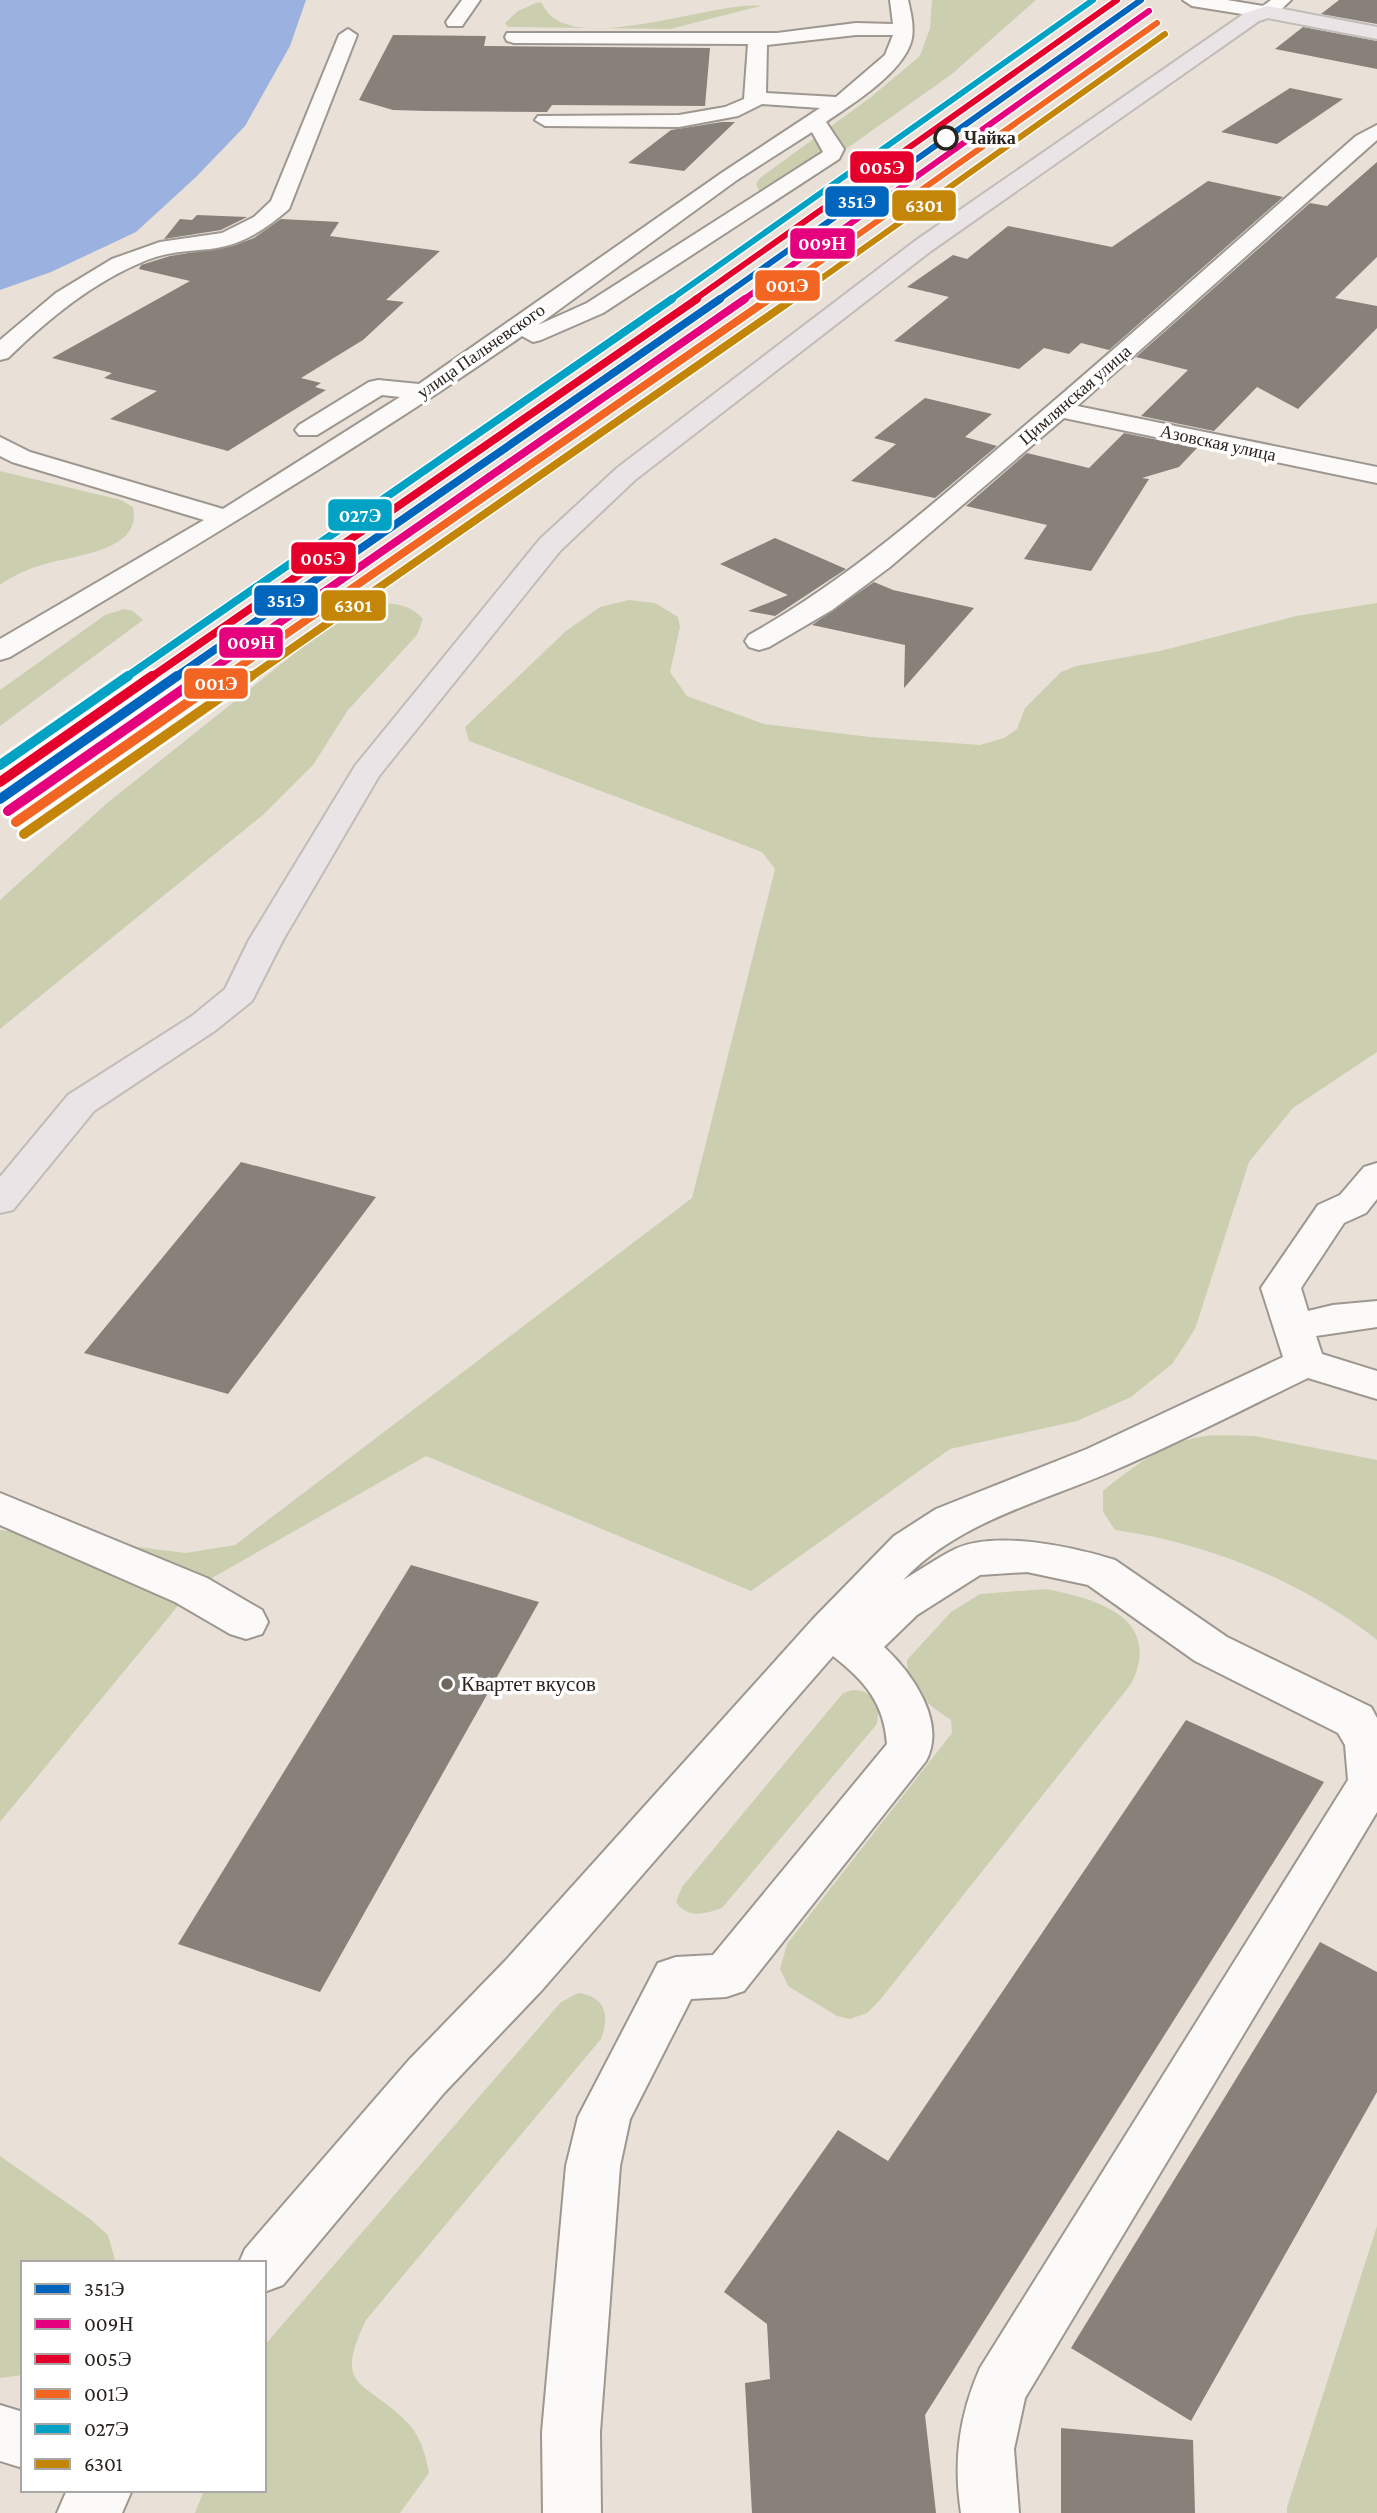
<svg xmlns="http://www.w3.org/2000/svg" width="1377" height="2513" font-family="'Crimson Pro',serif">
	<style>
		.green { fill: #cbcfb0 }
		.water { fill: #9bb1df }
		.building { fill: #87817a }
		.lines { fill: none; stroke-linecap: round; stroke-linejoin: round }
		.minor-casing { stroke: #9d9790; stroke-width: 4 }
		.major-casing { stroke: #c0bcb7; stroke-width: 4 }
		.minor { fill: #fcfaf9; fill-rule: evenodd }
		.major { fill: #eae4e6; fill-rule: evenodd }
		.rail-1-far2-casing { stroke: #fff; stroke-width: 9 }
		.rail-1-far1-casing { stroke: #fff; stroke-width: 11 }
		.rail-1-casing { stroke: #fff; stroke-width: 15 }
		.rail-2-far2-casing { stroke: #fff; stroke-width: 9 }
		.rail-2-far1-casing { stroke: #fff; stroke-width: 11 }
		.rail-2-casing { stroke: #fff; stroke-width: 15 }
		.rail-3-far2-casing { stroke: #fff; stroke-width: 9 }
		.rail-3-far1-casing { stroke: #fff; stroke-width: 11 }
		.rail-3-casing { stroke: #fff; stroke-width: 15 }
		.rail-4-far2-casing { stroke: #fff; stroke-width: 9 }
		.rail-4-far1-casing { stroke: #fff; stroke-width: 11 }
		.rail-4-casing { stroke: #fff; stroke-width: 15 }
		.rail-5-far2-casing { stroke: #fff; stroke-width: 9 }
		.rail-5-far1-casing { stroke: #fff; stroke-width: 11 }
		.rail-5-casing { stroke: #fff; stroke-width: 15 }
		.rail-6-far2-casing { stroke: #fff; stroke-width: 9 }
		.rail-6-far1-casing { stroke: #fff; stroke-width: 11 }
		.rail-6-casing { stroke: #fff; stroke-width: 15 }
		.rail-1-far2 { stroke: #0065bd; stroke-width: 6 }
		.rail-1-far1 { stroke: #0065bd; stroke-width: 8 }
		.rail-1 { stroke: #0065bd; stroke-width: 10 }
		.rail-2-far2 { stroke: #e5007d; stroke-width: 6 }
		.rail-2-far1 { stroke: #e5007d; stroke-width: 8 }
		.rail-2 { stroke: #e5007d; stroke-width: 10 }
		.rail-3-far2 { stroke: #e4002b; stroke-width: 6 }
		.rail-3-far1 { stroke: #e4002b; stroke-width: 8 }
		.rail-3 { stroke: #e4002b; stroke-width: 10 }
		.rail-4-far2 { stroke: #f26522; stroke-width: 6 }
		.rail-4-far1 { stroke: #f26522; stroke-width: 8 }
		.rail-4 { stroke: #f26522; stroke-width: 10 }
		.rail-5-far2 { stroke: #02a2c5; stroke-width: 6 }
		.rail-5-far1 { stroke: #02a2c5; stroke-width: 8 }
		.rail-5 { stroke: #02a2c5; stroke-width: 10 }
		.rail-6-far2 { stroke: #c48608; stroke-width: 6 }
		.rail-6-far1 { stroke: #c48608; stroke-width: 8 }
		.rail-6 { stroke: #c48608; stroke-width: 10 }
		.stop-dot { fill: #fff; stroke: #29241e; stroke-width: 3.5 }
		.poi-dot { fill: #6c665f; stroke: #fff; stroke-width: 2.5 }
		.labels { text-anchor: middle; stroke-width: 7; stroke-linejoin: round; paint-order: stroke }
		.far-stop-label { font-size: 18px; font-weight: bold; fill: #29241e; stroke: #fff; text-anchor: start }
		.far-street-label { font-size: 18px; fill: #29241e; stroke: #fff }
		.poi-label { font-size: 21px; fill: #29241e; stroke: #fff; text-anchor: start }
		.line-badge { stroke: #fff; stroke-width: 2.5 }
		.badge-label { font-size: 19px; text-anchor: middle; font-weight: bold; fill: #fff }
	</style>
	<rect width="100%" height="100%" fill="#e9e1d8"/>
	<path class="green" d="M 932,0 L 1036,0 L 952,74 L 788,190 L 759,191 L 756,184 L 760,178 L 871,97 L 920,56 L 930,28 Z
		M 538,2 L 542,3 C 565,61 714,0 761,6 L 670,29 L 508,27 L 505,23 L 518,11 Z
		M 0,471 L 121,500 L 133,507 C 143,550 77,555 49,563 C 33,567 13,575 0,585 Z
		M 629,600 L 655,603 L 678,617 L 680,627 L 670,672 L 687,696 L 764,724 L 870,737 L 980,745 L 1004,738 L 1017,729 L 1025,708 L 1061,672 L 1076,666 L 1160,651 L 1296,616 L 1377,603 L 1377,1052 L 1293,1108 L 1249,1162 L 1195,1329 L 1172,1364 L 1131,1397 L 1077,1421 L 950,1449 L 751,1591 L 426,1456 L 191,1590 L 0,1822 L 0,1530 L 186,1553 L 235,1545 L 692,1198 L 775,869 L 762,852 L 469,741 L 465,727 L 566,631 L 600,607 Z
		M 367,603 C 388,603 409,602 423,619 L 417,635 L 348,710 L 313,765 L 264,814 L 0,1029 L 0,900 L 106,804 L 349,610 Z
		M 124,609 L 133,611 L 143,620 L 0,726 L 0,690 L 105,615 Z
		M 1255,1436 L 1377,1460 L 1377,1640 C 1304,1582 1208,1543 1115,1530 L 1103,1512 L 1103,1491 C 1129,1469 1165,1443 1200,1437 C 1217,1434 1237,1436 1255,1436 Z
		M 1046,1589 C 1097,1599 1164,1618 1131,1684 L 880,2000 L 867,2013 L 850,2019 L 837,2016 L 788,1986 L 780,1969 L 787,1944 L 952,1733 L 951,1720 C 930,1706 906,1688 907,1660 L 951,1612 L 980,1594 Z
		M 853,1690 C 867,1690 872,1696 879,1707 L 877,1724 L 722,1908 C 705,1914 687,1919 676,1902 L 682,1887 L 843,1693 Z
		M 578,1993 C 606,1997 610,2015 601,2039 L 366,2320 C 333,2389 363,2379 404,2419 C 420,2434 425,2452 429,2473 L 400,2513 L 195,2513 L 204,2490 L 264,2490 L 264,2346 L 561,2002 Z
		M 0,2156 L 90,2219 L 108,2235 L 116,2263 L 23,2263 L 23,2375 L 0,2378 Z
		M 1377,2226 L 1377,2513 L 1287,2513 L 1287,2507 Z"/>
	<path class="water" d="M 0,0 L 306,0 L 290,46 L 245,126 L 196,177 L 136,232 L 51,272 L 0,290 Z"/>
	<path class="building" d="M 1339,0 L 1377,0 L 1377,24 L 1321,14 Z
		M 1303,27 L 1377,41 L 1377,69 L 1275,49 Z
		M 393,35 L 486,36 L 484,46 L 710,48 L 705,106 L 552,105 L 547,112 L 427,111 L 393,110 L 359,100 Z
		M 1290,88 L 1343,99 L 1277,144 L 1221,132 Z
		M 722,122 L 735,122 L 684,171 L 628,163 L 671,130 Z
		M 1377,162 L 1377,257 L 1335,298 L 1377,306 L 1377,328 L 1298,409 L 1257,387 L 1214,431 L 1141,416 L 1188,370 L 1136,357 L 1310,203 L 1327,206 Z
		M 1208,181 L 1283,197 L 1109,350 L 1081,343 L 1069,354 L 1044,348 L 1019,369 L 894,341 L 949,297 L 907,287 L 953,255 L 967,259 L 1008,226 L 1112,247 Z
		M 197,215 L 247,217 L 221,230 L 164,239 L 180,219 L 192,220 Z
		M 281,219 L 339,222 L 330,236 L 440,251 L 386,300 L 404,302 L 363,340 L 301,378 L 321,383 L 315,387 L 326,390 L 228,451 L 110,419 L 157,391 L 104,378 L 112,373 L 52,358 L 190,281 L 139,269 L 141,265 L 170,256 L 233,246 L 254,238 Z
		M 925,398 L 992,414 L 965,437 L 997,446 L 935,498 L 851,481 L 896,444 L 874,438 Z
		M 1124,433 L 1197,448 L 1179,467 L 1142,478 L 1149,479 L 1091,571 L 1024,559 L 1047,525 L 966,506 L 1027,453 L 1089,468 Z
		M 775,538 L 846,569 L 775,616 L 748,611 L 788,595 L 720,564 Z
		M 874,582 L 893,590 L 974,608 L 904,688 L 905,645 L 812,625 Z
		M 241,1162 L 376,1197 L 228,1394 L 84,1353 Z
		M 411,1565 L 539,1602 L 320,1992 L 178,1944 Z
		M 1186,1720 L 1324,1782 L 925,2415 L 936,2513 L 752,2513 L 745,2383 L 770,2379 L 767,2324 L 724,2292 L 838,2130 L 888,2161 Z
		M 1320,1942 L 1377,1972 L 1377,2092 L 1191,2421 L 1071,2348 Z
		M 1061,2428 L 1193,2440 L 1195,2513 L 1061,2513 Z"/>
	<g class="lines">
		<defs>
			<path id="minor" d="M 462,0 L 480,0 L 462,26 L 448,26 L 446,22 Z
				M 890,0 L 908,0 C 911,13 914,26 912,38 C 906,71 851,105 826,122 L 844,149 L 839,159 L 603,313 L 541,340 L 533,342 L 522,336 C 356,451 183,553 10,657 L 0,660 L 0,639 L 204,520 L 12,462 L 0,456 L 0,437 L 30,452 L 223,509 L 400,397 L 382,395 L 317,435 L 299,435 L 295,430 L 299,425 L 369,382 L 378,380 L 419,384 L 723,172 L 820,108 L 762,104 L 738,116 L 679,127 L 545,126 L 535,120 L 538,116 L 679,115 L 725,107 L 744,99 L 748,44 L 514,43 L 507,41 L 505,37 L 507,33 L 777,33 L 856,23 L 893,24 ZM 856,35 L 893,35 L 885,55 L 836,97 L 766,93 L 767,45 ZM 812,132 L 823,152 L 587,303 L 538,325 L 737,180 Z
				M 1183,0 L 1227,0 L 1263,6 L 1271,0 L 1291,0 L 1274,16 L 1267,18 L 1192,6 Z
				M 348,29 L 357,35 L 289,209 C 265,230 242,245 210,249 C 188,251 167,252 147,260 C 94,281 48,319 8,358 L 0,360 L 0,340 L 56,293 L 112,259 L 160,242 L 222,233 L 254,217 L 271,201 L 339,35 Z
				M 1377,125 L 1377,140 L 1077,406 L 1377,467 L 1377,483 L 1064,418 L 890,567 L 832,610 L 769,647 L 759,650 L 749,647 L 745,641 L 749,635 C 844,582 925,511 1008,440 C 1125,341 1240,238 1356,136 Z
				M 1377,1163 L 1377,1199 L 1366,1213 L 1344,1223 L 1301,1288 L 1308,1311 L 1333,1305 L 1377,1301 L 1377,1327 L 1316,1336 L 1322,1354 L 1377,1371 L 1377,1399 L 1308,1378 C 1244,1409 1180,1442 1115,1470 C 1042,1502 959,1521 903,1580 C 920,1570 937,1558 955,1549 C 996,1530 1073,1547 1115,1560 L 1227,1637 L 1371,1707 L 1377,1718 L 1377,1812 L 1025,2398 L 1014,2449 L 1019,2513 L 961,2513 C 953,2461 959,2416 980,2368 L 1348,1780 L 1345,1745 L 1338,1733 L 1195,1661 L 1088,1585 L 1027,1572 L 980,1575 L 917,1615 L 884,1647 C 912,1673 947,1722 926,1761 L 744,1991 L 726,1997 L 691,1999 L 630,2119 L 620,2166 L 600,2432 L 601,2513 L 543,2513 L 542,2432 L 566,2166 L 578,2117 L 658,1963 L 676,1957 L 713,1955 L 887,1744 C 884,1703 865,1681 833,1656 L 542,1990 L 444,2093 L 283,2285 L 264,2292 L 264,2263 L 239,2263 L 245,2249 L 408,2061 L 506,1960 L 813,1619 L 894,1536 L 936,1509 L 1087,1449 L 1283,1357 L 1261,1288 L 1318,1205 L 1340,1195 L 1364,1167 Z
				M 0,1493 L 207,1578 L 262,1610 L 268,1622 L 262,1634 L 246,1639 L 230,1634 L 175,1602 L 0,1525 Z
				M 0,2405 L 23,2412 L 23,2468 L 0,2461 Z
				M 67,2490 L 132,2490 L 122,2513 L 57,2513 Z"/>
			<path id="major" d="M 1267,6 L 1377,27 L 1377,39 L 1268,18 L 1259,21 L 931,251 L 635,480 L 560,551 L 379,776 L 283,940 L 252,1001 L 216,1030 L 94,1111 L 13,1210 L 0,1213 L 0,1177 L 68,1095 L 192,1016 L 225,989 L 249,940 L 355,766 L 540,539 L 617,468 L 915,241 L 1245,13 Z"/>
		</defs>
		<use href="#minor" class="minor-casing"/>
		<use href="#major" class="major-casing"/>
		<use href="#minor" class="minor"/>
		<use href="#major" class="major"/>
		<defs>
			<path id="rail-1-far2" d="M 718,300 L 1141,0"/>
			<path id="rail-1-far1" d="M 174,678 L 720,299"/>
			<path id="rail-1" d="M 0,799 L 177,676"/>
			<path id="rail-2-far2" d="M 743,300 L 1149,11"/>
			<path id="rail-2-far1" d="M 200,678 L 745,299"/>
			<path id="rail-2" d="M 8,811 L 202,676"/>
			<path id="rail-3-far2" d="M 694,300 L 1117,0"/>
			<path id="rail-3-far1" d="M 150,678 L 697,299"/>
			<path id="rail-3" d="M 0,782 L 152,676"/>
			<path id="rail-4-far2" d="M 766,300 L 1157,23"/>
			<path id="rail-4-far1" d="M 223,678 L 769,299"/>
			<path id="rail-4" d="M 16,822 L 226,676"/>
			<path id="rail-5-far2" d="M 670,300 L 1093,0"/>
			<path id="rail-5-far1" d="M 125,678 L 672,299"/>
			<path id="rail-5" d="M 0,765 L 128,676"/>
			<path id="rail-6-far2" d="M 791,300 L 1165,34"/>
			<path id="rail-6-far1" d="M 249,678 L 793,299"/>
			<path id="rail-6" d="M 24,834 L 251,676"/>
		</defs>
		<use href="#rail-1-far2" class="rail-1-far2-casing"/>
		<use href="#rail-1-far1" class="rail-1-far1-casing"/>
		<use href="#rail-1" class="rail-1-casing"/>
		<use href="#rail-2-far2" class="rail-2-far2-casing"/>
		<use href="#rail-2-far1" class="rail-2-far1-casing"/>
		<use href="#rail-2" class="rail-2-casing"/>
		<use href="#rail-3-far2" class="rail-3-far2-casing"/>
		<use href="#rail-3-far1" class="rail-3-far1-casing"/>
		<use href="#rail-3" class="rail-3-casing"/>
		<use href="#rail-4-far2" class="rail-4-far2-casing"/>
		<use href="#rail-4-far1" class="rail-4-far1-casing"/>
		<use href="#rail-4" class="rail-4-casing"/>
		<use href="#rail-5-far2" class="rail-5-far2-casing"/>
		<use href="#rail-5-far1" class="rail-5-far1-casing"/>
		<use href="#rail-5" class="rail-5-casing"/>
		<use href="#rail-6-far2" class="rail-6-far2-casing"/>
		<use href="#rail-6-far1" class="rail-6-far1-casing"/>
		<use href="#rail-6" class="rail-6-casing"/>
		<use href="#rail-1-far2" class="rail-1-far2"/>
		<use href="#rail-1-far1" class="rail-1-far1"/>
		<use href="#rail-1" class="rail-1"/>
		<use href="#rail-2-far2" class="rail-2-far2"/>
		<use href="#rail-2-far1" class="rail-2-far1"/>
		<use href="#rail-2" class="rail-2"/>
		<use href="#rail-3-far2" class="rail-3-far2"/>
		<use href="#rail-3-far1" class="rail-3-far1"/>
		<use href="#rail-3" class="rail-3"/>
		<use href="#rail-4-far2" class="rail-4-far2"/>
		<use href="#rail-4-far1" class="rail-4-far1"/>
		<use href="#rail-4" class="rail-4"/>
		<use href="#rail-5-far2" class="rail-5-far2"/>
		<use href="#rail-5-far1" class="rail-5-far1"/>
		<use href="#rail-5" class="rail-5"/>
		<use href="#rail-6-far2" class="rail-6-far2"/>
		<use href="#rail-6-far1" class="rail-6-far1"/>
		<use href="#rail-6" class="rail-6"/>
	</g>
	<circle class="stop-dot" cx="946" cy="138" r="11"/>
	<circle class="poi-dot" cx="447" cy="1684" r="7"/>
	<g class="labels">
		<g class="far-stop-label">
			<text x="964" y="144">Чайка</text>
		</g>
		<g class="far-street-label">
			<text transform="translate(481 351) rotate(-35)" y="6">улица Пальчевского</text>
			<text transform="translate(1075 395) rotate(-41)" y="6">Цимлянская улица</text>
			<text transform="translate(1218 443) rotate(12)" y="6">Азовская улица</text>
		</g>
		<g class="poi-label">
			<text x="461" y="1691">Квартет вкусов</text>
		</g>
	</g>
	<g class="line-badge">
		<rect x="849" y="150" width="66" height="34" rx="7" fill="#e4002b"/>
		<rect x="824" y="185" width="66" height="33" rx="7" fill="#0065bd"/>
		<rect x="891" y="189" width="66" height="33" rx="7" fill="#c48608"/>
		<rect x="789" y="227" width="67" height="33" rx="7" fill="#e5007d"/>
		<rect x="754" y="269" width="67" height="33" rx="7" fill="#f26522"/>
		<rect x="327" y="498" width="66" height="34" rx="7" fill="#02a2c5"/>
		<rect x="290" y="541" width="67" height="34" rx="7" fill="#e4002b"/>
		<rect x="253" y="584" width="66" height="33" rx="7" fill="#0065bd"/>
		<rect x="320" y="589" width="67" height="33" rx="7" fill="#c48608"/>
		<rect x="218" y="626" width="66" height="33" rx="7" fill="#e5007d"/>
		<rect x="183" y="667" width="66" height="33" rx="7" fill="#f26522"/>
	</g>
	<g class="badge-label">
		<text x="882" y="174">005Э</text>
		<text x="857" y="208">351Э</text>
		<text x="924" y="212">6301</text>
		<text x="822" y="250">009Н</text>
		<text x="787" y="292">001Э</text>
		<text x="360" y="522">027Э</text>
		<text x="323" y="565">005Э</text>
		<text x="286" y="607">351Э</text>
		<text x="353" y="612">6301</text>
		<text x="251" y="649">009Н</text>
		<text x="216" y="690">001Э</text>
	</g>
	<rect x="21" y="2261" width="245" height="231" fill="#ffffff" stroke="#a9a7a5" stroke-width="2"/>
	<rect x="35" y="2284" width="35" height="10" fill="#0065bd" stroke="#a9a7a5" stroke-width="2"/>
	<text x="84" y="2296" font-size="21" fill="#29241e">351Э</text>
	<rect x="35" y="2319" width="35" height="10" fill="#e5007d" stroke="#a9a7a5" stroke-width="2"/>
	<text x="84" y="2331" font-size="21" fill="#29241e">009Н</text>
	<rect x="35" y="2354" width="35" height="10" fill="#e4002b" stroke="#a9a7a5" stroke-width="2"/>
	<text x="84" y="2366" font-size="21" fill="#29241e">005Э</text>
	<rect x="35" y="2389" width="35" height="10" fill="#f26522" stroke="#a9a7a5" stroke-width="2"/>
	<text x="84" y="2401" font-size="21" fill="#29241e">001Э</text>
	<rect x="35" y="2424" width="35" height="10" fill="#02a2c5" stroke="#a9a7a5" stroke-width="2"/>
	<text x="84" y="2436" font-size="21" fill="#29241e">027Э</text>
	<rect x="35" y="2459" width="35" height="10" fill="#c48608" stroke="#a9a7a5" stroke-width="2"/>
	<text x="84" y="2471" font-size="21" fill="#29241e">6301</text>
</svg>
